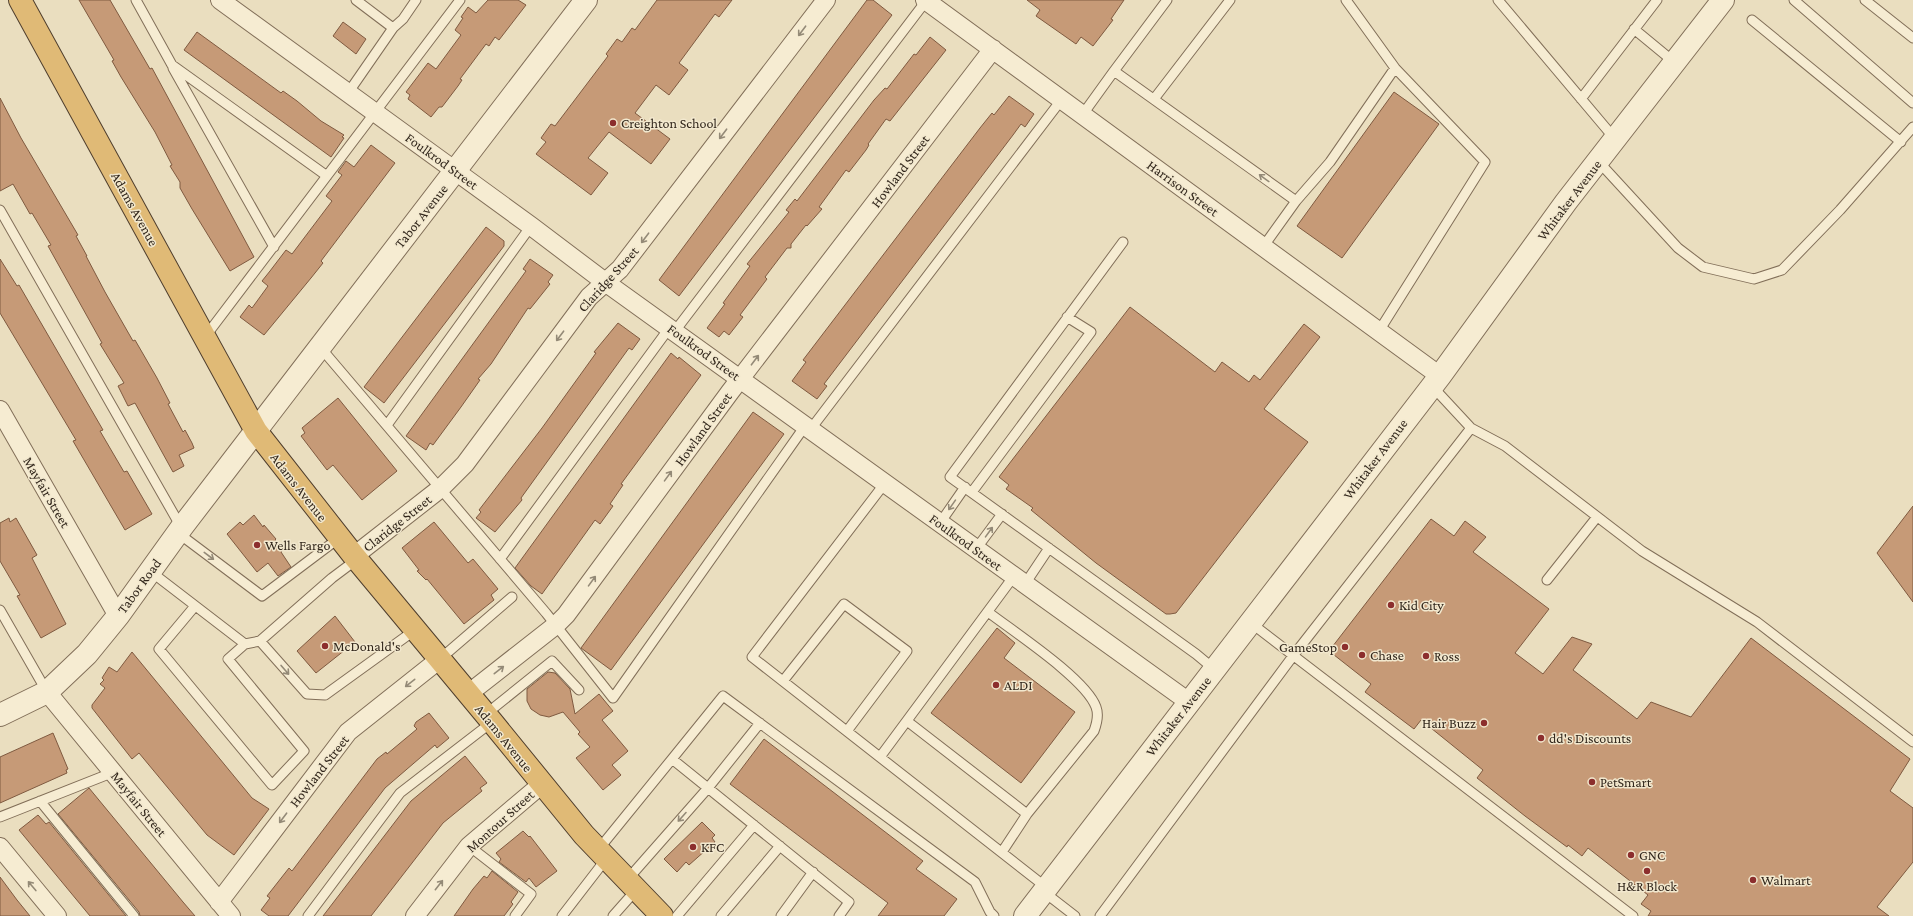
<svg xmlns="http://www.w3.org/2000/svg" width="1913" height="916" font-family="'Crimson Pro',serif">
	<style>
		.building { fill: #c69a77; stroke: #7f5a40 }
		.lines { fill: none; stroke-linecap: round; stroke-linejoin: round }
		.service-casing { stroke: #826f59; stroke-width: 11 }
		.minor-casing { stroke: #826f59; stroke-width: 20 }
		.tertiary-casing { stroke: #826f59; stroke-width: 24 }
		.trunk-casing { stroke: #4f3e2d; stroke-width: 24 }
		.service { stroke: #f6ecd2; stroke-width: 9 }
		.minor { stroke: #f6ecd2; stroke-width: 18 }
		.tertiary { stroke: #f6ecd2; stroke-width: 22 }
		.trunk { stroke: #e0ba76; stroke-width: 22 }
		.oneway { stroke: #948a77 }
		.poi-dot { fill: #8c2e2d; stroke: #f2e8ce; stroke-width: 1.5 }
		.labels { text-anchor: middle; stroke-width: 3; stroke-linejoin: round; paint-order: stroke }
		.poi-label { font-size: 14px; fill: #32271c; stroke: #f2e8ce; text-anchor: start }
		.street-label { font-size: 14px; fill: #32271c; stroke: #f2e8ce }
	</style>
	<rect width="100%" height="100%" fill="#eadebf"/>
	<path class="building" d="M 79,0 L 110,0 L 150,69 L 152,68 L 254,257 L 230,271 L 192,209 L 180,188 L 180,182 L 170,166 L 172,165 L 155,132 L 121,77 L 112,61 L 114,60 Z
		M 488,0 L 518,0 L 526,5 L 499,40 L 495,37 L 489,46 L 486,44 L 460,79 L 462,80 L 458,86 L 442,107 L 439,107 L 431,117 L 408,99 L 410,95 L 406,92 L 428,63 L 436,69 L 461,35 L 455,30 L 463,18 L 461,17 L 468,7 L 476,13 Z
		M 657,0 L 732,0 L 719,17 L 715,14 L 679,63 L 688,70 L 669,95 L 656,85 L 635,113 L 670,139 L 651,164 L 609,132 L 588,158 L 608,173 L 591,195 L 536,154 L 546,142 L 541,138 L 551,124 L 555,126 L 608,56 L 606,54 L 617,39 L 622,42 L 632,28 L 635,30 Z
		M 867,0 L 873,0 L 892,15 L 679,296 L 659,280 Z
		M 1027,0 L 1124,0 L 1111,19 L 1113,20 L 1093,46 L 1081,37 L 1076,44 L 1036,16 L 1040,10 Z
		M 343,22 L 366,39 L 356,54 L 333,36 Z
		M 197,32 L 281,93 L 283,91 L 297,101 L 321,121 L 344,135 L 342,137 L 344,138 L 331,157 L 184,50 Z
		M 930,37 L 946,50 L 890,121 L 886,119 L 868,144 L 869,145 L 866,150 L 849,172 L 846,170 L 819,207 L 822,209 L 807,226 L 806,225 L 791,244 L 791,248 L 787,248 L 765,277 L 767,279 L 740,315 L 743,317 L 729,335 L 724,331 L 719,337 L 707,328 L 725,304 L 723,303 L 750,266 L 747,264 L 789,212 L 786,210 L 795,199 L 797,201 L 874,100 L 885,88 L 887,89 L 914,54 L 916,55 Z
		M 1394,92 L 1439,124 L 1342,258 L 1297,226 Z
		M 1009,96 L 1034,114 L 1025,127 L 1021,124 L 1013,135 L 824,384 L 827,386 L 817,399 L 792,381 L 806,362 L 803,360 L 980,128 L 992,113 L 994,115 Z
		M 0,98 L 21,138 L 78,235 L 76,236 L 87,256 L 86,256 L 105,292 L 133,341 L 135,340 L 157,378 L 170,403 L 168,404 L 183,432 L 185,430 L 192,443 L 194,448 L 179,455 L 184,466 L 173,472 L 135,403 L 128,406 L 118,386 L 124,383 L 100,344 L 102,343 L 48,246 L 51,245 L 32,213 L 30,214 L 13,184 L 0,191 Z
		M 371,145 L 395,163 L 321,261 L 323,263 L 311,278 L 264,335 L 240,317 L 249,305 L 252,308 L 268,286 L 262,281 L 270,271 L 286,250 L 292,254 L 332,201 L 326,196 L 342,175 L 338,172 L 346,161 L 354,167 Z
		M 486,227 L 504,241 L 504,246 L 384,403 L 364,387 Z
		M 0,259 L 17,286 L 19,285 L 103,430 L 100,431 L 124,472 L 127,471 L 152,514 L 125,530 L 73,441 L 76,440 L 0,313 Z
		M 530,259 L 553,275 L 548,282 L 550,284 L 530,309 L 528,308 L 491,364 L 478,379 L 480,380 L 461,407 L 433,445 L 430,443 L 426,450 L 406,436 L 526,271 L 523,269 Z
		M 1130,307 L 1215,372 L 1222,362 L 1249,382 L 1254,375 L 1260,380 L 1304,324 L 1320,337 L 1264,409 L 1308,442 L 1176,613 L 1170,614 L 1166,614 L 1096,563 L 1031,510 L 1033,508 L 1006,489 L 1009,485 L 999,477 Z
		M 618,323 L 640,339 L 632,350 L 629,348 L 521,498 L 522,500 L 495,532 L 476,518 L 481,512 L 479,510 L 542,428 L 596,353 L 594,352 Z
		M 671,353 L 678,359 L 679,357 L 701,375 L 621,484 L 623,485 L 610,504 L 613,506 L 600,524 L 595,520 L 542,594 L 531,586 L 515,568 Z
		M 338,398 L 397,471 L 362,500 L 333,465 L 327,470 L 301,436 L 305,433 L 302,428 Z
		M 753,412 L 784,434 L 611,670 L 581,648 Z
		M 1913,506 L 1913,602 L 1877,553 Z
		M 254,515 L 263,527 L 264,525 L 276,539 L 275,540 L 283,550 L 281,552 L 291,567 L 278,576 L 268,563 L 257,572 L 227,534 L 240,522 L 243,525 Z
		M 9,518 L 10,522 L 16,518 L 37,555 L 32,558 L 66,624 L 41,638 L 17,596 L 20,595 L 0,561 L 0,523 Z
		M 1431,519 L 1454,536 L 1465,521 L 1486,537 L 1473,552 L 1549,609 L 1515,653 L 1543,674 L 1572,637 L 1592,644 L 1573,670 L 1637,719 L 1651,702 L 1691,717 L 1751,638 L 1910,759 L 1890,791 L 1913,808 L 1913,862 L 1877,907 L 1889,916 L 1648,916 L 1651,911 L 1641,904 L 1648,895 L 1588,848 L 1582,856 L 1568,845 L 1567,847 L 1525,816 L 1477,778 L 1483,770 L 1421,720 L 1414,729 L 1365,692 L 1371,684 L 1329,651 Z
		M 434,522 L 468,563 L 473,559 L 498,589 L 491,595 L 494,600 L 464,624 L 427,579 L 426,580 L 417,571 L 419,570 L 402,548 Z
		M 335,616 L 355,642 L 316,673 L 297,651 Z
		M 997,628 L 1015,643 L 1004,658 L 1075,712 L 1021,783 L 931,713 Z
		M 132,652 L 252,798 L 269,809 L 234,855 L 207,835 L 139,753 L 132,759 L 92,708 L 92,705 L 105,688 L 100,684 L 104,680 L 102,678 L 109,667 L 117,672 Z
		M 548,672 L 555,673 L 570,689 L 575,714 L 599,694 L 613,711 L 602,720 L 628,751 L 612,765 L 621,775 L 603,790 L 576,758 L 590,747 L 578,734 L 580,732 L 563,712 L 549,717 L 540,715 L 531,709 L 527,701 L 527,689 Z
		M 429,713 L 449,738 L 437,748 L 435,745 L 385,788 L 288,916 L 269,916 L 261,910 L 270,898 L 267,896 L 289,868 L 292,871 L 377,759 L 386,752 L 387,754 L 417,729 L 414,726 L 416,722 Z
		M 53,733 L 68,769 L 66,770 L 67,773 L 0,803 L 0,757 Z
		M 764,739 L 923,861 L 916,869 L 957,899 L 944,916 L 878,916 L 888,903 L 730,784 Z
		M 465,756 L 487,783 L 480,788 L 482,791 L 443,823 L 371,916 L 323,916 L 411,801 Z
		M 89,788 L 183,902 L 195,916 L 140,916 L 139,912 L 58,814 Z
		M 38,815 L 46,824 L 49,822 L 126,916 L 90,916 L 19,830 Z
		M 702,822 L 715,835 L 712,838 L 715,842 L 689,865 L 686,862 L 677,872 L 664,859 Z
		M 523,831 L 529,837 L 530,836 L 557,871 L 536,887 L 529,878 L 526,882 L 499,862 L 501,859 L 496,853 Z
		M 492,871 L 518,892 L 511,902 L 513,904 L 504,916 L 454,916 L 473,889 L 484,876 L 487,878 Z
		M 0,877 L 17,900 L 30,916 L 0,916 Z"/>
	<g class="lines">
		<defs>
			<path id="service" d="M 136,0 L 172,65 L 327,176
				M 356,0 L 393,28
				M 1498,0 L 1615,139
				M 1794,0 L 1913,103
				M 1865,0 L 1913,38
				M 1752,20 L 1901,142
				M 1634,29 L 1674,62
				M 173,68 L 274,247
				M 1114,71 L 1167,0
				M 348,93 L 393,28 L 403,19 L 416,0
				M 1154,99 L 1230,0
				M 1581,99 L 1657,0
				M 1083,114 L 1114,71 L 1296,201
				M 1598,161 L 1678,248 L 1703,267 L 1754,279 L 1782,270 L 1840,210 L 1913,127
				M 0,210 L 181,527
				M 1123,242 L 950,477 L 1196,654 L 1214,669
				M 1263,247 L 1296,201 L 1330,162 L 1395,68 L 1346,0
				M 675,331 L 926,1
				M 1379,331 L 1485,162 L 1395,68
				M 205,337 L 460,0
				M 320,347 L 546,613 L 613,698 L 805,426
				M 387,425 L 531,226
				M 1471,428 L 1505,446 L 1642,551 L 1757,622 L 1913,742
				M 810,430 L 1062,99
				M 885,483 L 752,657 L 1047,888
				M 972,492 L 1091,332 L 1067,317
				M 940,523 L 965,487
				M 178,533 L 262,596 L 339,538
				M 976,549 L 1002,514
				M 500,559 L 670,327
				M 150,571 L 245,644 L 228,659 L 304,751 L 272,785 L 159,649 L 195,606
				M 1547,580 L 1597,517
				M 1025,584 L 1049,548
				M 0,610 L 47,692
				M 988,612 C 1014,632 1086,679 1096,707 C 1099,715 1097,723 1094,731 L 1027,814
				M 1251,623 L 1633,916
				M 260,641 L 307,694 L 325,695 L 415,630
				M 245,644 L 260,641 L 332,578 L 356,560
				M 440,659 L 512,597
				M 783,681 L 844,604 L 907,651 L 847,731
				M 486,714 L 552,661 L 579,690
				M 907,721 L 1027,814 L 1002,852
				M 880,757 L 1014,576
				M 672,759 L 723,696 L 975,882 L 990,912 L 994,916
				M 40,801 L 134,916
				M 0,817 L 114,772
				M 469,846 L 531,894 L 515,916
				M 598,850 L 672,759 L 849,902 L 839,916
				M 627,880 L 708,788 L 760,723
				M 1044,892 L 1075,916
				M 308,916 L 400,793 L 492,722
				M 562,916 L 606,859
				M 613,916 L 636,890
				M 677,916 L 754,825
				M 721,916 L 780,846
				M 781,916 L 813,872
				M 1100,916 L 1293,656 L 1471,428 L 1432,386"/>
			<path id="minor" d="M 220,0 L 531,226 L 605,282 L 1189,702
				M 925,0 L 1440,376
				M 0,410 L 118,616
				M 354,556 L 441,488 L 465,464 L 589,297 L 620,269 L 826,0
				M 47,692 L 231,916
				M 468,694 L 556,625 L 566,615 L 730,392 L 993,49
				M 0,847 L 57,916
				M 219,902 L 348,732 L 440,659
				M 415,916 L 469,846 L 542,784"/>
			<path id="tertiary" d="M 0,715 L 47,692 L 87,654 L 118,616 L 182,527 L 586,0
				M 1025,916 L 1440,376 L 1566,202 L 1723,0"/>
			<path id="trunk" d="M 20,0 L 256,431 L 354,556 L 492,722 L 584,835 L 662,916"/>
		</defs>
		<use href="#service" class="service-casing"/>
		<use href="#minor" class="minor-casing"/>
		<use href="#tertiary" class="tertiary-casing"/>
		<use href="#trunk" class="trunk-casing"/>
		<use href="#service" class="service"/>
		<use href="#minor" class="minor"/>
		<use href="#tertiary" class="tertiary"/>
		<use href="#trunk" class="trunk"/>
	</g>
	<defs><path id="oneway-shaft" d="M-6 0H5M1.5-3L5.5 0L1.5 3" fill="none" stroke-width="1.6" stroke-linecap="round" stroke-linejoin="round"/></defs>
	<g class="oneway">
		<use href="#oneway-shaft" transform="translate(802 31) rotate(127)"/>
		<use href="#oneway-shaft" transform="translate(723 134) rotate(127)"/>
		<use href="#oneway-shaft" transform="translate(1264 178) rotate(-144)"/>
		<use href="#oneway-shaft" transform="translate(645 238) rotate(127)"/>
		<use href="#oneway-shaft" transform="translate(560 336) rotate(127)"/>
		<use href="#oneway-shaft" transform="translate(755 360) rotate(-53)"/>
		<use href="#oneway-shaft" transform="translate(668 476) rotate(-54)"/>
		<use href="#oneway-shaft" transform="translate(952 505) rotate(125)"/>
		<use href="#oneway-shaft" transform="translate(989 532) rotate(-54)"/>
		<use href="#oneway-shaft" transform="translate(209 556) rotate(37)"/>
		<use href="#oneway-shaft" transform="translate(592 581) rotate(-54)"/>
		<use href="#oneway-shaft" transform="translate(285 670) rotate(49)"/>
		<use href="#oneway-shaft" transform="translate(499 670) rotate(-38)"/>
		<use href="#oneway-shaft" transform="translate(410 683) rotate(142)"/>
		<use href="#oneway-shaft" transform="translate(682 817) rotate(132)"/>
		<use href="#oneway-shaft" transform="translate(283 818) rotate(127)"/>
		<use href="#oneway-shaft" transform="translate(439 885) rotate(-52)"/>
		<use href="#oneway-shaft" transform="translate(32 886) rotate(-130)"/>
	</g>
	<g class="poi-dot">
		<circle cx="613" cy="123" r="4"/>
		<circle cx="257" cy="545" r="4"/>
		<circle cx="1391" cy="605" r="4"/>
		<circle cx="325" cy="646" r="4"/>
		<circle cx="1345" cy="647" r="4"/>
		<circle cx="1362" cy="655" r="4"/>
		<circle cx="1426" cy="656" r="4"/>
		<circle cx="996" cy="685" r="4"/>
		<circle cx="1484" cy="723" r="4"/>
		<circle cx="1541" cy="738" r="4"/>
		<circle cx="1592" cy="782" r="4"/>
		<circle cx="693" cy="847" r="4"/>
		<circle cx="1631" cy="855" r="4"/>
		<circle cx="1647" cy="871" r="4"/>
		<circle cx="1753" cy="880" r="4"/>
	</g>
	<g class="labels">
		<g class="poi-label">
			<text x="621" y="128">Creighton School</text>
			<text x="265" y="550">Wells Fargo</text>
			<text x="1399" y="610">Kid City</text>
			<text x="333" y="651">McDonald's</text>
			<text x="1337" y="652" text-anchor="end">GameStop</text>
			<text x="1370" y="660">Chase</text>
			<text x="1434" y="661">Ross</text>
			<text x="1004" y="690">ALDI</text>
			<text x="1476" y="728" text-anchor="end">Hair Buzz</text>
			<text x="1549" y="743">dd's Discounts</text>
			<text x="1600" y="787">PetSmart</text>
			<text x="701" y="852">KFC</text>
			<text x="1639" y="860">GNC</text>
			<text x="1761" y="885">Walmart</text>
			<text x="1647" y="891" text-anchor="middle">H&amp;R Block</text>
		</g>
		<g class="street-label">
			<text transform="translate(442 161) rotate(36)" y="5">Foulkrod Street</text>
			<text transform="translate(900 171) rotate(-53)" y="5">Howland Street</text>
			<text transform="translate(1183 188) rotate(36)" y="5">Harrison Street</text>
			<text transform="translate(1569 200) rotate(-53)" y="5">Whitaker Avenue</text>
			<text transform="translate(135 209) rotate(61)" y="5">Adams Avenue</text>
			<text transform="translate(421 216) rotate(-52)" y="5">Tabor Avenue</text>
			<text transform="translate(608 279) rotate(-48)" y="5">Claridge Street</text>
			<text transform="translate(704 352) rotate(36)" y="5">Foulkrod Street</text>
			<text transform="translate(703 429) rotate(-54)" y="5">Howland Street</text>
			<text transform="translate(1375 459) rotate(-53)" y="5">Whitaker Avenue</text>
			<text transform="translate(299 487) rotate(52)" y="5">Adams Avenue</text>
			<text transform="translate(47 492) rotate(60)" y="5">Mayfair Street</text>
			<text transform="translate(397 523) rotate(-38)" y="5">Claridge Street</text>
			<text transform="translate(966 542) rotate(36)" y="5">Foulkrod Street</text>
			<text transform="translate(139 586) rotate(-54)" y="5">Tabor Road</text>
			<text transform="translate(1178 716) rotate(-52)" y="5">Whitaker Avenue</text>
			<text transform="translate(504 738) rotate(51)" y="5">Adams Avenue</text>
			<text transform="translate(319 771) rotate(-52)" y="5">Howland Street</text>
			<text transform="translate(139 804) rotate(51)" y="5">Mayfair Street</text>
			<text transform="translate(500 821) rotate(-42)" y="5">Montour Street</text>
		</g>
	</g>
</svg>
